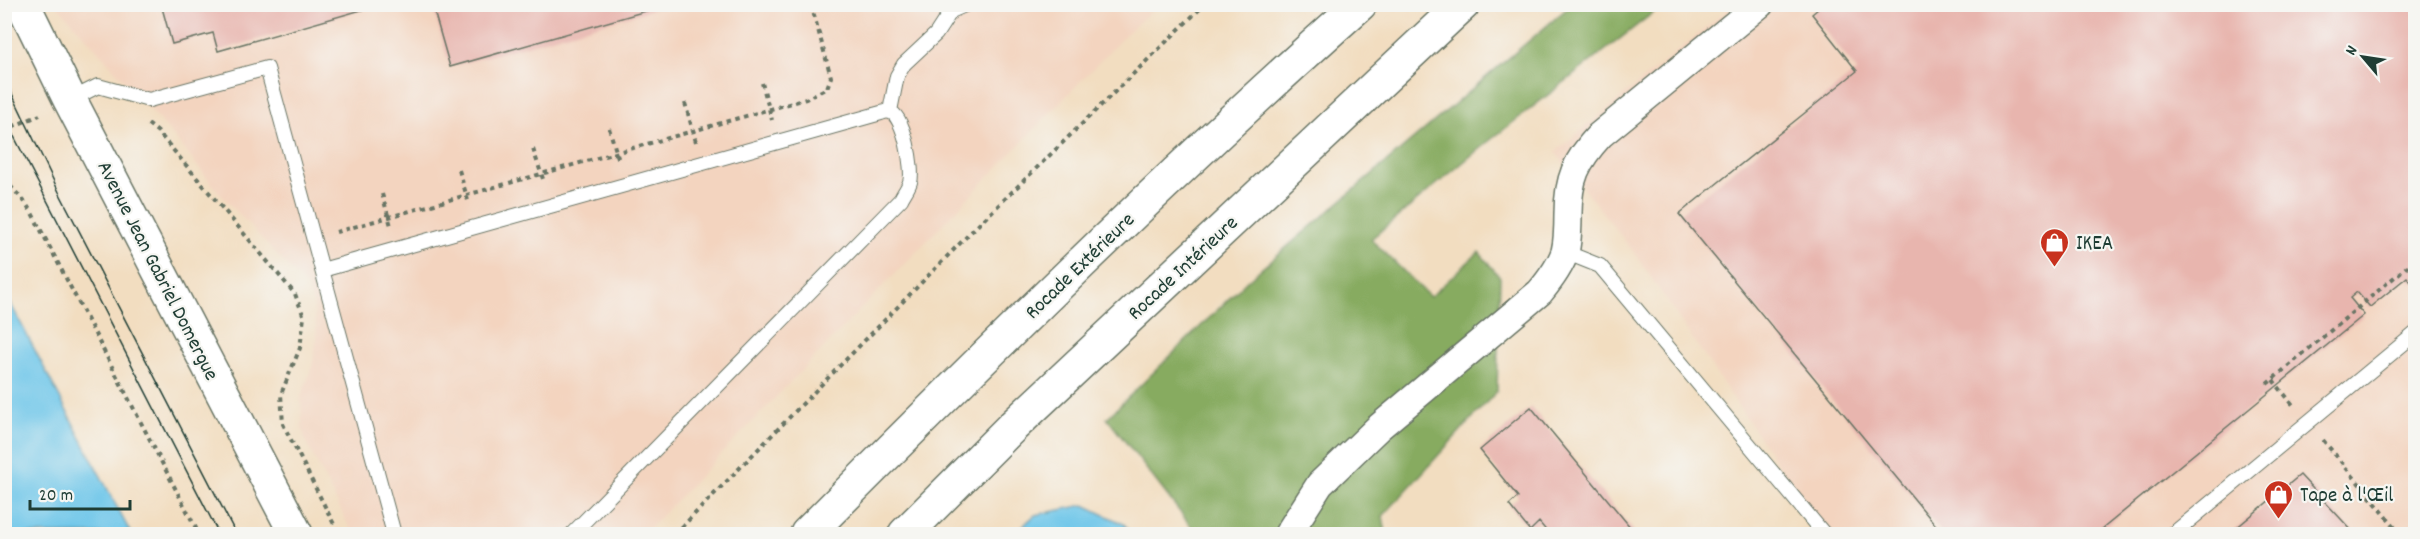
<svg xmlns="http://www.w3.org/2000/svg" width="2420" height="539" font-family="Dekko,sans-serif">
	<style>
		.built { fill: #f3d4bf }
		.forest { fill: #87ab60; stroke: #53744a; stroke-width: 1.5 }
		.water { fill: #6bc5e9; stroke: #45818e; stroke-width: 1.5 }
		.building { fill: #e8b5ae }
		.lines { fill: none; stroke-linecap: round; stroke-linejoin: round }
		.service-casing { stroke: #697565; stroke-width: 16 }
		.minor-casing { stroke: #697565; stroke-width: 30 }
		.tertiary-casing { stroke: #697565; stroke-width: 36 }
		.motorway-casing { stroke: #697565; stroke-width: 36 }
		.path { stroke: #697565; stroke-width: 4; stroke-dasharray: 4.5 4.5; stroke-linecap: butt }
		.service { stroke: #fff; stroke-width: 14 }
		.minor { stroke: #fff; stroke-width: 27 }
		.tertiary { stroke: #fff; stroke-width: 33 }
		.motorway { stroke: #fff; stroke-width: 33 }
		.tram { stroke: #1f3d34; stroke-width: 1.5 }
		.labels { text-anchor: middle; stroke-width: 4.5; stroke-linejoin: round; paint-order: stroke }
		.poi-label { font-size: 21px; fill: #1f3d34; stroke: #f6f6f2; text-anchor: start }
		.street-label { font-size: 21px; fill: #1f3d34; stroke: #f6f6f2 }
	</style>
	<rect width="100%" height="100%" fill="#f6f6f2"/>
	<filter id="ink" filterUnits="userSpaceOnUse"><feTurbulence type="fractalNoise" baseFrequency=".0167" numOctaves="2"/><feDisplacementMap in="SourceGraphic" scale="12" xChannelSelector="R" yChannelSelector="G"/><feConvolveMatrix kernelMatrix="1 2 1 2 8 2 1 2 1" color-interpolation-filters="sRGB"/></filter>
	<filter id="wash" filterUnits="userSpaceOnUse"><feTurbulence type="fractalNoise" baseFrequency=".008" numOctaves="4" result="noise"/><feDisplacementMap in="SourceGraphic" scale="24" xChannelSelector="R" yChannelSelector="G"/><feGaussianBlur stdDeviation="1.35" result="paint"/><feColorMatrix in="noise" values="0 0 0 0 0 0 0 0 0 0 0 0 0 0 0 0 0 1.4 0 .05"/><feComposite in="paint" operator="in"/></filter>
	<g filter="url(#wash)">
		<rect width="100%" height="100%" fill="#f2ddc0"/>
		<path class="built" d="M 57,5 L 1158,5 L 1127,33 L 644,534 L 353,534 L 306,442 L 302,429 L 301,397 L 312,367 L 317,338 L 314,306 L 308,288 L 221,195 L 169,131 Z
			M 1733,5 L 2415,5 L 2415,534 L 1829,534 L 1810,512 L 1635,254 L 1555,152 Z"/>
		<path class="forest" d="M 1571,5 L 1663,5 L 1484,145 L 1371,239 L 1430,297 L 1479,252 L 1500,277 L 1497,391 L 1383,516 L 1386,534 L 1197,534 L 1107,418 L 1248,280 Z"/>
		<path class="water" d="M 4,293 L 5,293 L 131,534 L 5,534 Z
			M 1084,505 L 1124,524 L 1131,534 L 1014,534 L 1035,515 Z"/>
		<g id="blocks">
			<path class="building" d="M 161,4 L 379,4 L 379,5 L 218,51 L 213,33 L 172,44 Z
				M 432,4 L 667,4 L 667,5 L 450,67 Z
				M 1824,4 L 2416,4 L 2416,279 L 2411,282 L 2407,277 L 2370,307 L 2357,292 L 2350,298 L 2364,315 L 2096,534 L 1943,534 L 1679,214 L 1857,71 L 1812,14 Z
				M 1531,407 L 1636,534 L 1549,534 L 1539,522 L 1530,531 L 1509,505 L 1518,497 L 1480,450 Z
				M 2300,475 L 2355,534 L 2229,534 Z"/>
		</g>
	</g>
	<g filter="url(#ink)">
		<use href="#blocks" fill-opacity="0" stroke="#697565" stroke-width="1.5"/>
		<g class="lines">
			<defs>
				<path id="service" d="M 939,4 L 951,11 L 967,4
					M 70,100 L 98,86 L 149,100 L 267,68 L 394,534
					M 890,111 L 897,76 L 904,64 L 936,34 L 951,11
					M 1565,252 L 1600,266 L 1824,534
					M 322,270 L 881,113 C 884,112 887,111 890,112 C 904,115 914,170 910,182 C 908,188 904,193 901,199 L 572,534
					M 2173,534 L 2416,333"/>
				<path id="minor" d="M 1288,534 L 1320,484 L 1378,428 L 1540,292 C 1550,280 1560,267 1565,252 C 1568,240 1568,226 1568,214 C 1568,179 1576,161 1600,135 L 1760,4"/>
				<path id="tertiary" d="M 23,4 L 70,100 L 296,534"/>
				<path id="motorway" d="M 807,534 C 987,353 1169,174 1360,4
					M 905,534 L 1011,428 L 1463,4"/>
			</defs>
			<use href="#service" class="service-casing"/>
			<use href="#minor" class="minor-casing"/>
			<use href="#tertiary" class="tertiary-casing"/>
			<use href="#motorway" class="motorway-casing"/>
			<path class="path" d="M 762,83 L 772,120
				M 685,103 L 696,142
				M 148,124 L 158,132 L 295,294 L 304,317 L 300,348 L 281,394 L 283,424 L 339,534
				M 609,128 L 619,161
				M 4,130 L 40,115
				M 533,149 L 544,182
				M 459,170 L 469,204
				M 4,179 L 24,201 L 32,213 L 199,534
				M 382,194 L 391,226
				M 336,232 L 806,99 L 827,88 L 831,77 L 811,4
				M 2273,380 L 2293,405
				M 2267,384 L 2416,259
				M 2323,440 L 2401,534
				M 675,534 L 975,228 L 1205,4"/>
			<use href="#service" class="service"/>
			<use href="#minor" class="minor"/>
			<use href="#tertiary" class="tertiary"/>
			<use href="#motorway" class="motorway"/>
			<path class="tram" d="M 4,77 L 59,192 L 236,534
				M 4,117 L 219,534"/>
		</g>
	</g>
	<defs>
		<symbol id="shop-pin" viewBox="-11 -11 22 30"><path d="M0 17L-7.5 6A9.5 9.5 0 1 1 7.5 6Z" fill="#c8321e" stroke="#f6f6f2"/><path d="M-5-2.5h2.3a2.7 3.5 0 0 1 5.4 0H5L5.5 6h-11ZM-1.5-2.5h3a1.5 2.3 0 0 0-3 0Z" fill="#fff"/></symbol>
	</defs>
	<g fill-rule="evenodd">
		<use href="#shop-pin" x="2038" y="226" width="33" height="45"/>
		<use href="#shop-pin" x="2262" y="478" width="33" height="45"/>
	</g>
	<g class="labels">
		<g class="poi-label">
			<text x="2076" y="249">IKEA</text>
			<text x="2300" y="501">Tape à l'Œil</text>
		</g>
		<g class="street-label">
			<text transform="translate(1079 265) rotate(-44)" y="7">Rocade Extérieure</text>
			<text transform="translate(1182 267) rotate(-43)" y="7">Rocade Intérieure</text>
			<text transform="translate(159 270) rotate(63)" y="7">Avenue Jean Gabriel Domergue</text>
		</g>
	</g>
	<rect width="2420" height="539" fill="none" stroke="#f6f6f2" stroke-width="24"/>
	<g transform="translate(2363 57) rotate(299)" stroke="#f6f6f2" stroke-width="4.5" paint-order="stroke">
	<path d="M0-4.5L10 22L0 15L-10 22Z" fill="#1f3d34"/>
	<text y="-9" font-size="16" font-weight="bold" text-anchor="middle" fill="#1f3d34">N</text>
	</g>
	<path d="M30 500v9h100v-9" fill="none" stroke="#1f3d34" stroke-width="3"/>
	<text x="39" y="500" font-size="18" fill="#1f3d34" stroke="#f6f6f2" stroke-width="4.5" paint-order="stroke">20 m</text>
</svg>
